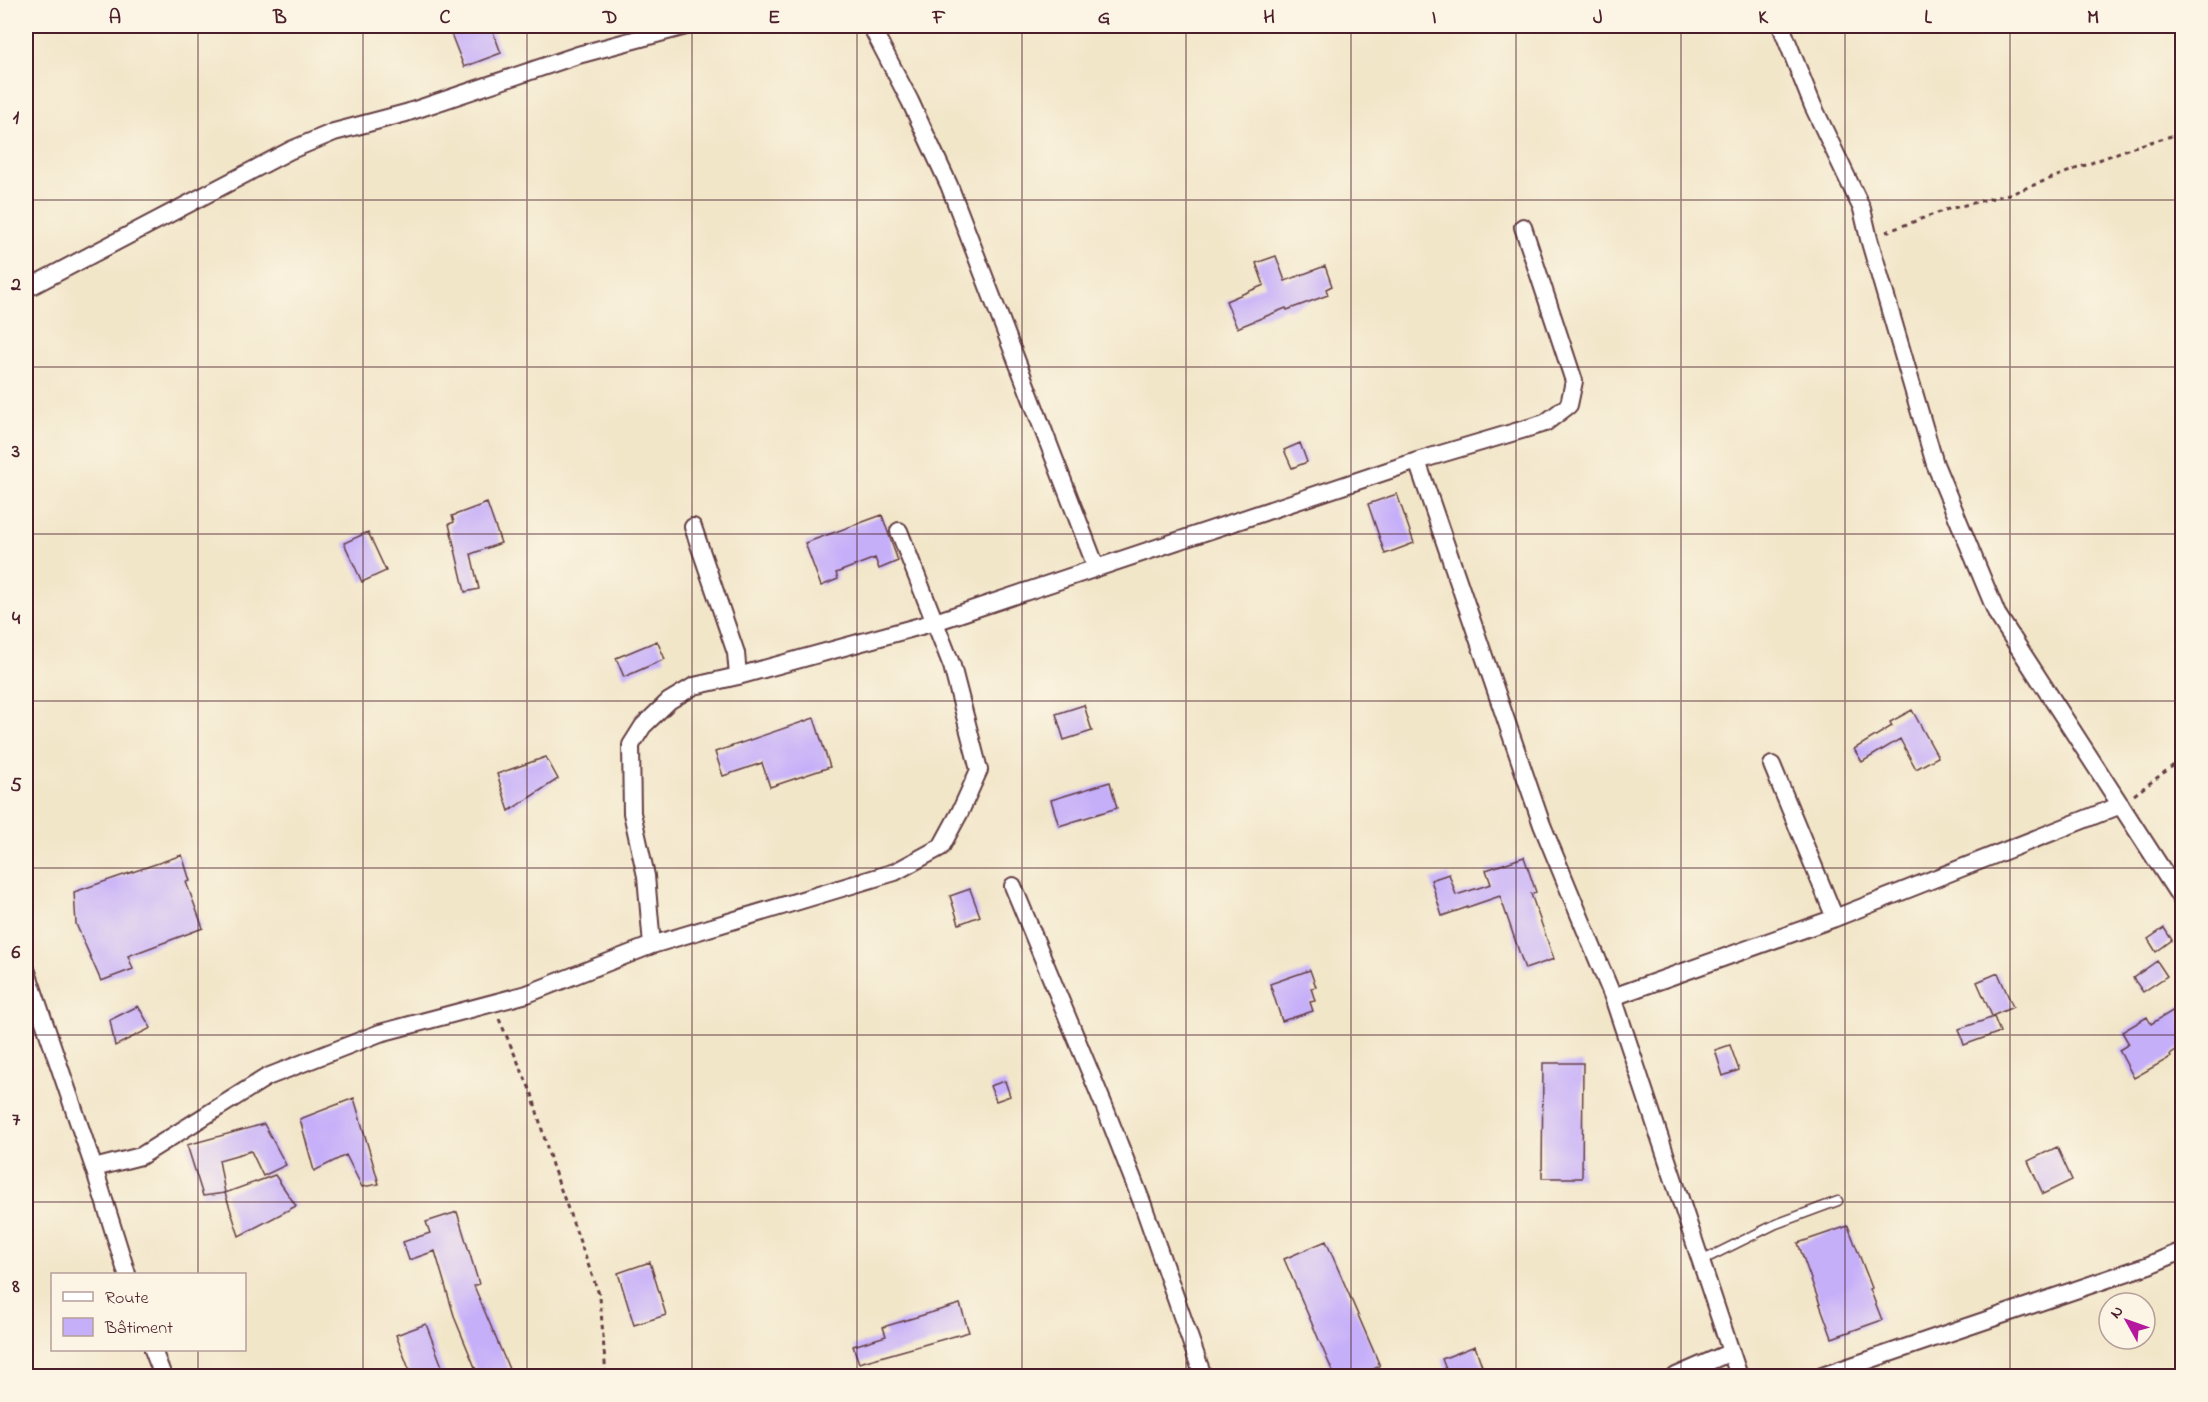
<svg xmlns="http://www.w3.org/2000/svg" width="2208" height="1402" font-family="'Indie Flower',sans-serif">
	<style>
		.building { fill: #c6aff9 }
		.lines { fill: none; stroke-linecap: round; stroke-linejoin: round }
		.lane-casing { stroke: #633d43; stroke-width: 11 }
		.street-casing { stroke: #633d43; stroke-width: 20 }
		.path { stroke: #633d43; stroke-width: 3; stroke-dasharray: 4.5 4.5; stroke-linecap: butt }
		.lane { stroke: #fff; stroke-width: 8 }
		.street { stroke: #fff; stroke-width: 16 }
		.grid { fill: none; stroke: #4a1f2b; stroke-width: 1.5; stroke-opacity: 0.55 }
		.neatline { fill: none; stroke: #4a1f2b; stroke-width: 2 }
		.grid-label { font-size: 20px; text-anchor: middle; font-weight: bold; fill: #4a1f2b }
	</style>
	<rect width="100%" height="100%" fill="#fcf5e5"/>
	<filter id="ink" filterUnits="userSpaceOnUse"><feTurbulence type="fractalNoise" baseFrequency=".0167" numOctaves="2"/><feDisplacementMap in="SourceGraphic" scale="12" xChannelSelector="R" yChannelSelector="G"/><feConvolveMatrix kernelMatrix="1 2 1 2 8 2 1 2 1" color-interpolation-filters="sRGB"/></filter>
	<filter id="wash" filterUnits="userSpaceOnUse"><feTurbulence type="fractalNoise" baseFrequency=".008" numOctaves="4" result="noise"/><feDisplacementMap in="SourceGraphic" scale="24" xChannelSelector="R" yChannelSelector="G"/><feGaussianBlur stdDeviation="1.35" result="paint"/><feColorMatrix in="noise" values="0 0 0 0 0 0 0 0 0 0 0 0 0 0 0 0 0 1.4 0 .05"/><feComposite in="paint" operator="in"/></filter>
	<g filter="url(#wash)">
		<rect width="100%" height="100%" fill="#f2e6c9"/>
		<g id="blocks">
			<path class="building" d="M 448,26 L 491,26 L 501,53 L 464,67 Z
				M 1276,256 L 1285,281 L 1325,266 L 1332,286 L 1326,289 L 1328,295 L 1287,310 L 1286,308 L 1237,328 L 1226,301 L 1264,285 L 1256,263 Z
				M 1300,443 L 1307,462 L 1292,468 L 1284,450 Z
				M 1397,494 L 1414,543 L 1385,554 L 1368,504 Z
				M 487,503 L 501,543 L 471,554 L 479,589 L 465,592 L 449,524 L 454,522 L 452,516 Z
				M 882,515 L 898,561 L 879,569 L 875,558 L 836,573 L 838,579 L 821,586 L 805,543 Z
				M 368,532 L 386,571 L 362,582 L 344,543 Z
				M 657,641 L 665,659 L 624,677 L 616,658 Z
				M 1084,705 L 1092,731 L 1064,740 L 1056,714 Z
				M 1912,710 L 1938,757 L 1916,769 L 1900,739 L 1862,762 L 1854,749 L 1892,726 L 1890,722 Z
				M 814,718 L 830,767 L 770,787 L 762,763 L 723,776 L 715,752 Z
				M 546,757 L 558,779 L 509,811 L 497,774 Z
				M 1110,782 L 1117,808 L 1059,826 L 1051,800 Z
				M 182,855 L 190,881 L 186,882 L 203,928 L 128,956 L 133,969 L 101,981 L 76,924 L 74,892 Z
				M 1524,857 L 1536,892 L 1531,894 L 1554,959 L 1525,969 L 1500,896 L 1442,916 L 1431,880 L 1449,874 L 1456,895 L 1491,884 L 1486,870 Z
				M 970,889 L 980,916 L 959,924 L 950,896 Z
				M 2164,928 L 2172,940 L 2156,952 L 2148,939 Z
				M 2157,961 L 2167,976 L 2143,992 L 2133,978 Z
				M 1310,970 L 1316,987 L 1311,988 L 1315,1001 L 1310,1002 L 1313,1011 L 1282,1021 L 1270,984 Z
				M 1998,973 L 2013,1007 L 1992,1016 L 1977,982 Z
				M 2182,1005 L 2182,1047 L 2170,1055 L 2171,1057 L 2134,1078 L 2119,1050 L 2129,1044 L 2122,1032 L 2147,1017 L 2151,1024 Z
				M 138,1006 L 151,1028 L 115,1046 L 110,1020 Z
				M 1994,1017 L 2000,1032 L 1964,1045 L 1959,1029 Z
				M 1730,1045 L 1739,1070 L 1723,1076 L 1715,1050 Z
				M 1543,1063 L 1583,1063 L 1582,1178 L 1542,1178 Z
				M 1005,1081 L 1010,1096 L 996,1101 L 990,1086 Z
				M 354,1098 L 379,1184 L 362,1187 L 346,1155 L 314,1171 L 300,1119 Z
				M 264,1124 L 286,1165 L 263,1176 L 251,1151 L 219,1160 L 225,1193 L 203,1196 L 187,1145 Z
				M 2057,1147 L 2072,1180 L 2043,1194 L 2028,1161 Z
				M 275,1175 L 296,1206 L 239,1236 L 225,1193 Z
				M 457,1212 L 479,1284 L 474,1286 L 509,1369 L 490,1377 L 479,1377 L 455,1319 L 435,1251 L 409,1260 L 403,1242 L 430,1233 L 426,1222 Z
				M 1848,1226 L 1872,1288 L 1870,1289 L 1882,1320 L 1832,1338 L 1798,1243 Z
				M 1326,1241 L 1380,1366 L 1357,1377 L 1335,1377 L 1284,1259 Z
				M 650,1262 L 666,1315 L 634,1325 L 618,1273 Z
				M 960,1304 L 969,1332 L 859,1363 L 853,1346 L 886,1336 L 883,1327 Z
				M 426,1324 L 446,1377 L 412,1377 L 396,1335 Z
				M 1475,1346 L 1486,1377 L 1449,1377 L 1442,1359 Z"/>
		</g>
	</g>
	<g filter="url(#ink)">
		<use href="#blocks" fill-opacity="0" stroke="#633d43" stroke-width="1.5"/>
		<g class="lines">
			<defs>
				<path id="lane" d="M 1701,1261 L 1776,1224 L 1838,1201"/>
				<path id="street" d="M 871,26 L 910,101 L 949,185 L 1096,567
					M 1781,26 L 1813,106 L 1862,209 L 1869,239 L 1935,464 L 1997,614 L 2182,900
					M 26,289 L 291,150 L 334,132 L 406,113 L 578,55 L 686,26
					M 1417,461 L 1542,825 L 1613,997 L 1739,1376
					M 738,676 L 935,622 L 1417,461 L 1545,423 L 1569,405 L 1574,381 L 1523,227
					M 1772,765 L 1835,918
					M 1013,886 L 1105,1108 L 1143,1205 L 1203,1376
					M 652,945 L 895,872 L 941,847 L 960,812 L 979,770 L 952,666 L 899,531
					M 26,969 L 94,1168 L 127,1274
					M 1613,997 L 1835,918 L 2121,805
					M 94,1168 L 141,1156 L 267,1077 L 380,1033 L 527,994 L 652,945 L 646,876 L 632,813 L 631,745 L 643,726 L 669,701 L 694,686 L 738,676 L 736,653 L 693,527
					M 153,1350 L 163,1376
					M 1676,1376 L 1731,1352
					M 1822,1376 L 2149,1265 L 2182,1251"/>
			</defs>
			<use href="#lane" class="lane-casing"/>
			<use href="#street" class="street-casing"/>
			<path class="path" d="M 1886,232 L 1945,210 L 2013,193 L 2130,148 L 2182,133
				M 2134,795 L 2182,759
				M 499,1019 L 532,1094 L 552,1165 L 600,1297 L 606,1376"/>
			<use href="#lane" class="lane"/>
			<use href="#street" class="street"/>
		</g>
	</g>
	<path class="grid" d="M 198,26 L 198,1274M 363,26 L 363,1376M 527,26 L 527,1376M 692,26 L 692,1376M 857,26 L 857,1376M 1022,26 L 1022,1376M 1186,26 L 1186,1376M 1351,26 L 1351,1376M 1516,26 L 1516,1376M 1681,26 L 1681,1376M 1845,26 L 1845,1376M 2010,26 L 2010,1376M 26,200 L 2182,200M 26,367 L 2182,367M 26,534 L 2182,534M 26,701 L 2182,701M 26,868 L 2182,868M 26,1035 L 2182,1035M 26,1202 L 2182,1202M 198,1350 L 198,1376"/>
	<rect width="2208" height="1402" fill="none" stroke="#fcf5e5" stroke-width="66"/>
	<rect x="51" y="1273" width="195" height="78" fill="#fcf5e5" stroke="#b59f9b" stroke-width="1.5"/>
	<rect x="63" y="1292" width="30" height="9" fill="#ffffff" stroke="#b59f9b" stroke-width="1.5"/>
	<text x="105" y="1303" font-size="18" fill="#4a1f2b">Route</text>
	<rect x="63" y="1318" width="30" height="18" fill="#c6aff9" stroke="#b59f9b" stroke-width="1.5"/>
	<text x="105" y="1333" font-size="18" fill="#4a1f2b">Bâtiment</text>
	<g transform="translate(2127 1321) rotate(310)"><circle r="28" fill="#fcf5e5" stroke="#b59f9b" stroke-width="1.5"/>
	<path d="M0-4.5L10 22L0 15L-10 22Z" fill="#b5179e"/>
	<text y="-9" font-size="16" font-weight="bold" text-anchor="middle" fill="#4a1f2b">N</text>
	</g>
	<rect x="33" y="33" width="2142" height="1336" class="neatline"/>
	<g class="grid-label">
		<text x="115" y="23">A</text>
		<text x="280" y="23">B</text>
		<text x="445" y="23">C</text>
		<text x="610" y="23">D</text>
		<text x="774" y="23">E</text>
		<text x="939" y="23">F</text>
		<text x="1104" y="23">G</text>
		<text x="1269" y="23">H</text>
		<text x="1434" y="23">I</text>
		<text x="1598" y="23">J</text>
		<text x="1763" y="23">K</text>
		<text x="1928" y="23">L</text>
		<text x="2093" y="23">M</text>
		<text x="16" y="123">1</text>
		<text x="16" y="290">2</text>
		<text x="16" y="457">3</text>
		<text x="16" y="624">4</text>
		<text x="16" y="791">5</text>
		<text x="16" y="958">6</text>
		<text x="16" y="1125">7</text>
		<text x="16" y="1292">8</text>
	</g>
</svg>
